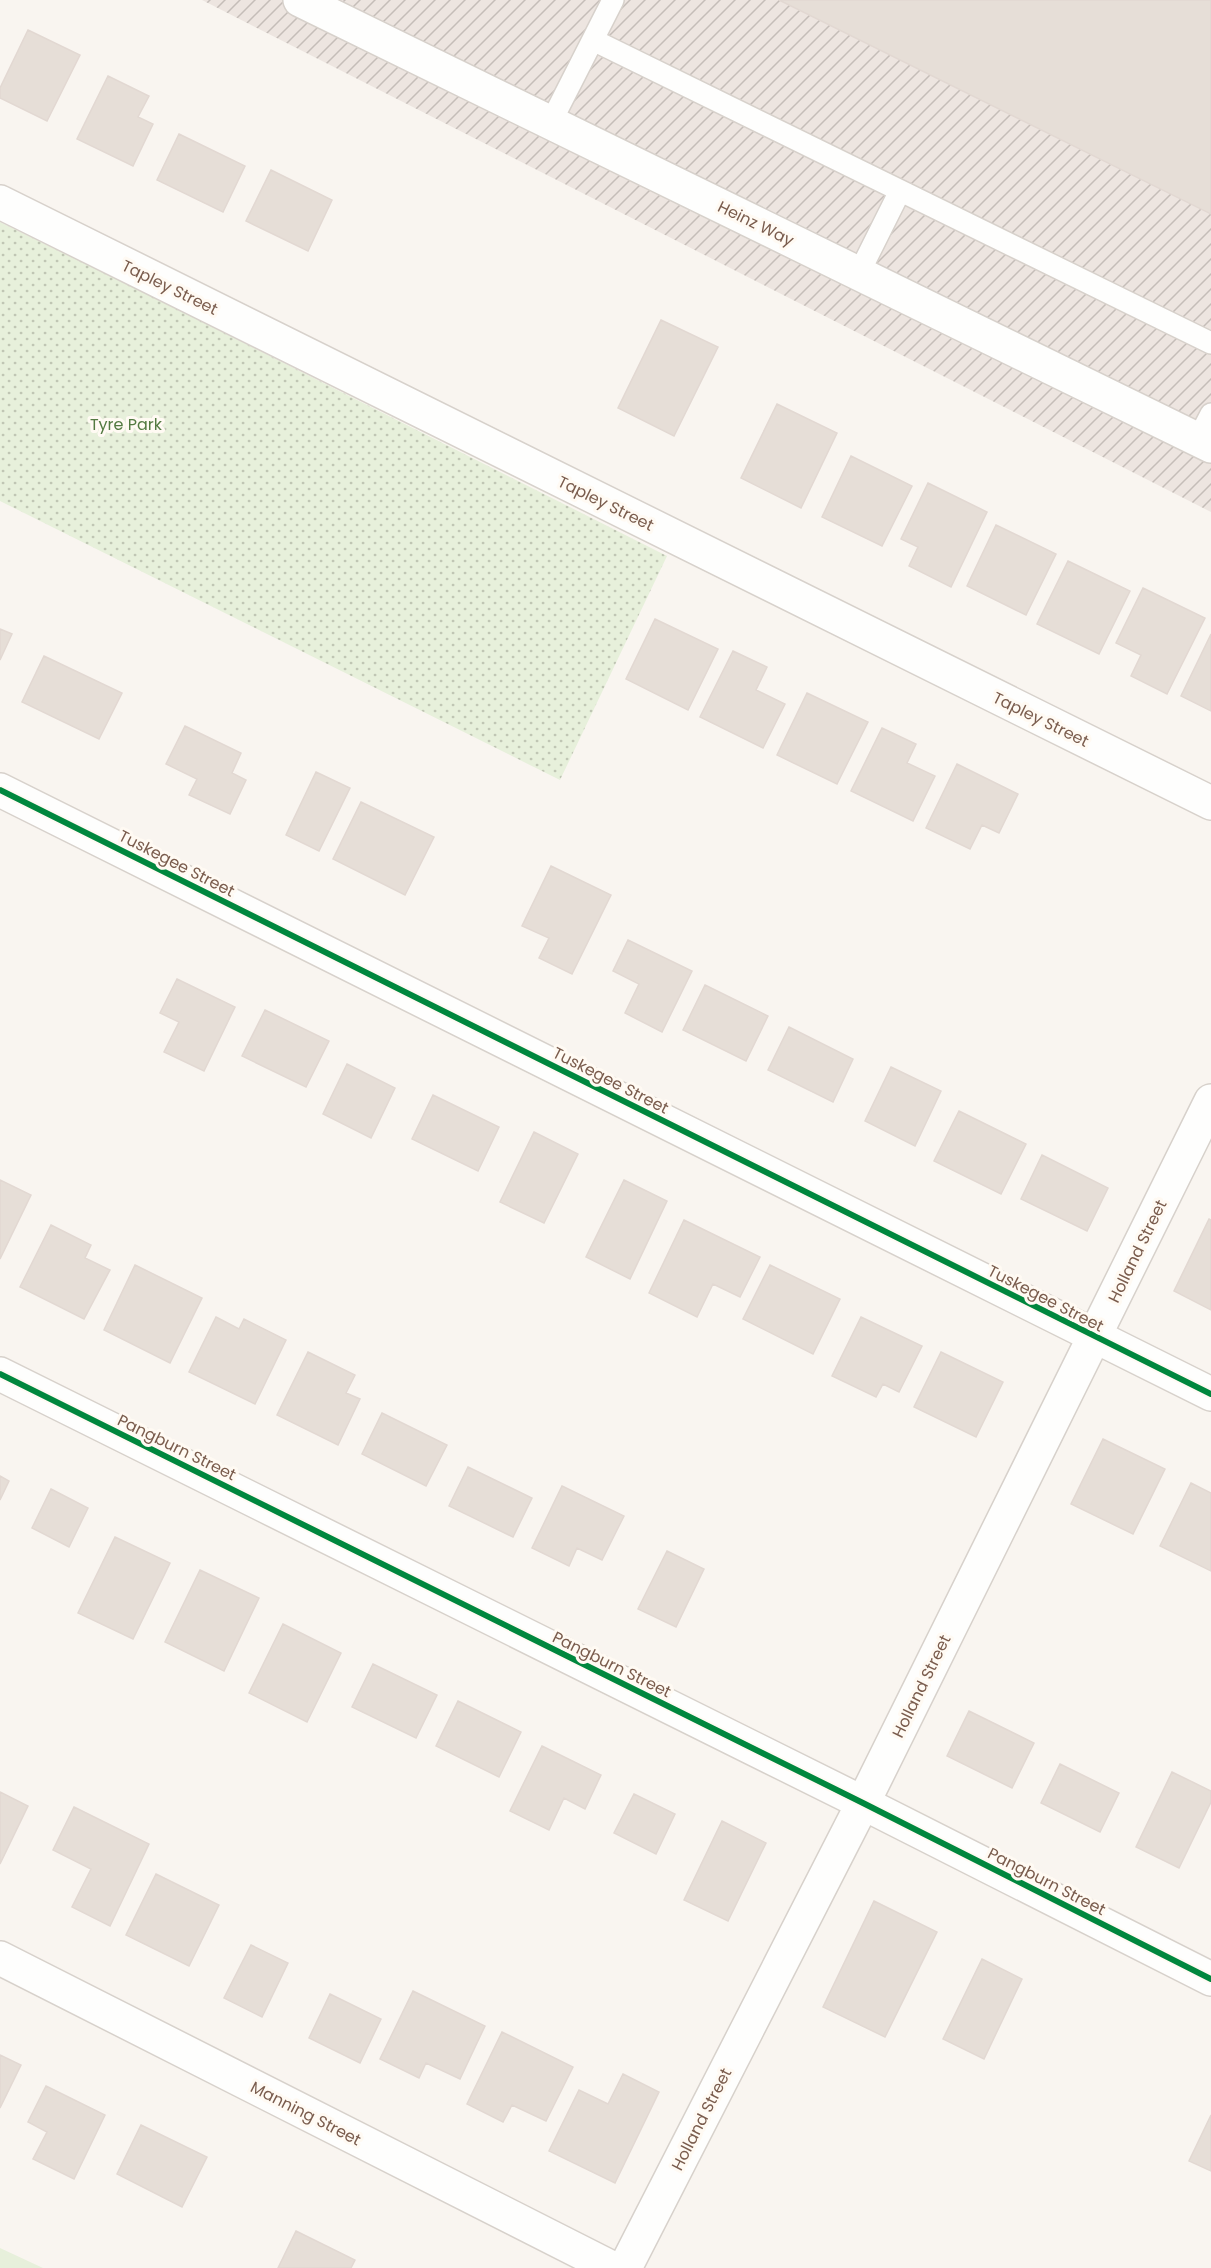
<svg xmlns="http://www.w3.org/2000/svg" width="1211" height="2268" font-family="Poppins,sans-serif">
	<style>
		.industrial { fill: url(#industrial-furrows) }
		.green { fill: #e7f0db }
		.park { fill: url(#park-dots) }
		.building { fill: #e6ded7; stroke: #e2d8d2; stroke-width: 1.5 }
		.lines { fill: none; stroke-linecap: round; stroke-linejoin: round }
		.lane-casing { stroke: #d7d1cb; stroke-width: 24 }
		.street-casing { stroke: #d7d1cb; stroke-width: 36 }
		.lane { stroke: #fefefd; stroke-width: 21 }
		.street { stroke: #fefefd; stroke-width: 33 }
		.cycleway-casing { stroke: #fffaf3; stroke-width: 10 }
		.cycleway { stroke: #00873e; stroke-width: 6 }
		.labels { text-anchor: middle; stroke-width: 6; stroke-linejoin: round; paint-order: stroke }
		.street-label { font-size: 16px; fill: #7a5c4d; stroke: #fffaf3 }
		.park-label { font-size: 16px; fill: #537a41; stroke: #fffaf3 }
	</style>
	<defs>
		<pattern id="industrial-furrows" width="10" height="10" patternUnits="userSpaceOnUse" patternTransform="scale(1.5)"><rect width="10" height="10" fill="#ede5e0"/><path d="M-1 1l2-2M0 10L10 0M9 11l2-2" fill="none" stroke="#c5bdb8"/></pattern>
		<pattern id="park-dots" width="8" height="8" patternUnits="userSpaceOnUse" patternTransform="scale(1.5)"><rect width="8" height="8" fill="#e7f0db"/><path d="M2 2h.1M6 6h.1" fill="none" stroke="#c0c6b4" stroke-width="1.8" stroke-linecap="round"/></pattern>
	</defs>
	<rect width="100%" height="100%" fill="#f9f5f0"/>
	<path class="industrial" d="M 202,0 L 1211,0 L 1211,512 Z"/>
	<path class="green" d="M 0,2247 L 0,2248 L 43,2268 L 0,2268 Z"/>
	<path class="park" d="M 0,222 L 137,289 L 667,556 L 560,780 L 0,501 Z"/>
	<path class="building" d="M 779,0 L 1211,0 L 1211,214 Z
		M 28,30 L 80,55 L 47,121 L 0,98 L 0,88 Z
		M 108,76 L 149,96 L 138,117 L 153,124 L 133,166 L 77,139 Z
		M 179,134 L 245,166 L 223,212 L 157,180 Z
		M 271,170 L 332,200 L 308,251 L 246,221 Z
		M 661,320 L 718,347 L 674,436 L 618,408 Z
		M 777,404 L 837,433 L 801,508 L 741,478 Z
		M 851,456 L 912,486 L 882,546 L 822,517 Z
		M 928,483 L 987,512 L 951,587 L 909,566 L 918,547 L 901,539 Z
		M 996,525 L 1056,554 L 1026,615 L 967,586 Z
		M 1068,561 L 1130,591 L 1099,654 L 1037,624 Z
		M 1143,588 L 1205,618 L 1167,694 L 1131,676 L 1141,655 L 1116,643 Z
		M 655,619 L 718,649 L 688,710 L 626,679 Z
		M 0,629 L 12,634 L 0,660 Z
		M 1211,634 L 1211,711 L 1181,696 Z
		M 733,651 L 767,667 L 756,690 L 785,704 L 763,748 L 700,717 Z
		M 44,656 L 122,693 L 99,739 L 22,702 Z
		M 807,693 L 868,722 L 837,784 L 777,755 Z
		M 185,726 L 241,753 L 232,773 L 246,780 L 230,814 L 189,795 L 197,779 L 166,764 Z
		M 882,728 L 916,744 L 907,763 L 935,776 L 913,821 L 851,791 Z
		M 957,764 L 1018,794 L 999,833 L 982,825 L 970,849 L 926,828 Z
		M 316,772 L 350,788 L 319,851 L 286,835 Z
		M 361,802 L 434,837 L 405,895 L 333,859 Z
		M 551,866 L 611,895 L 572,974 L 539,958 L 549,938 L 522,926 Z
		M 628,940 L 692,971 L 662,1032 L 625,1013 L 639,984 L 613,971 Z
		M 177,979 L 235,1007 L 204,1071 L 164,1052 L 179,1022 L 160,1013 Z
		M 705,985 L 768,1016 L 746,1061 L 683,1030 Z
		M 265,1010 L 329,1041 L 306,1087 L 242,1056 Z
		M 789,1027 L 853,1059 L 833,1102 L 768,1070 Z
		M 347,1064 L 395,1088 L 371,1138 L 323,1114 Z
		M 891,1067 L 941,1091 L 915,1146 L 865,1121 Z
		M 433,1095 L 499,1127 L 478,1171 L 412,1139 Z
		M 959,1111 L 1026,1144 L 1001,1194 L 934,1161 Z
		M 534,1132 L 578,1154 L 544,1223 L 500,1202 Z
		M 1042,1155 L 1108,1188 L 1087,1231 L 1021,1199 Z
		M 0,1180 L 31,1195 L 0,1259 Z
		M 624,1180 L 667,1201 L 630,1279 L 586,1257 Z
		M 1209,1219 L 1211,1220 L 1211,1310 L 1174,1291 Z
		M 684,1220 L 760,1257 L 740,1297 L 713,1284 L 697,1317 L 649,1293 Z
		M 51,1225 L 91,1245 L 85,1258 L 110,1270 L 84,1319 L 20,1287 Z
		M 135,1265 L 202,1298 L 170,1363 L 104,1330 Z
		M 770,1265 L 840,1299 L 813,1354 L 743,1319 Z
		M 216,1317 L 239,1329 L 244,1319 L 286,1340 L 255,1404 L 189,1372 Z
		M 861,1317 L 922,1346 L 899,1392 L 883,1384 L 876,1397 L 832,1376 Z
		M 308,1352 L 355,1375 L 346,1393 L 360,1399 L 338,1445 L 277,1415 Z
		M 941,1352 L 1003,1382 L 976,1437 L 914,1407 Z
		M 382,1413 L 447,1445 L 426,1486 L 362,1454 Z
		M 1103,1439 L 1165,1469 L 1133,1534 L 1071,1504 Z
		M 468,1467 L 532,1498 L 513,1537 L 449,1506 Z
		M 0,1476 L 9,1481 L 0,1500 Z
		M 1191,1483 L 1211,1493 L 1211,1571 L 1160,1546 Z
		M 562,1486 L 624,1516 L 602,1560 L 577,1548 L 569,1566 L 532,1548 Z
		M 51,1489 L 88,1508 L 69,1547 L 32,1528 Z
		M 115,1537 L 170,1563 L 133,1639 L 78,1613 Z
		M 667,1551 L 704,1569 L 676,1627 L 638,1609 Z
		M 200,1570 L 259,1598 L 224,1671 L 165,1642 Z
		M 283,1624 L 341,1653 L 307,1722 L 249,1693 Z
		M 373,1664 L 437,1695 L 416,1738 L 352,1707 Z
		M 458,1701 L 521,1732 L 499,1777 L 436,1746 Z
		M 969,1711 L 1034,1743 L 1012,1788 L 947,1756 Z
		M 542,1746 L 601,1775 L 585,1809 L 564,1798 L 549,1830 L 510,1811 Z
		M 1060,1764 L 1119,1793 L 1100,1832 L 1041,1803 Z
		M 1172,1772 L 1211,1791 L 1211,1802 L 1179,1868 L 1136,1847 Z
		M 0,1792 L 28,1806 L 0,1864 Z
		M 634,1794 L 675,1814 L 656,1854 L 614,1833 Z
		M 74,1807 L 149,1844 L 110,1926 L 72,1907 L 91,1869 L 53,1850 Z
		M 722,1821 L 766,1843 L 728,1921 L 684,1900 Z
		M 156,1874 L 219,1905 L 189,1966 L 126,1935 Z
		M 874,1901 L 937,1932 L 885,2037 L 823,2007 Z
		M 251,1945 L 288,1963 L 262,2017 L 224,1998 Z
		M 982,1959 L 1022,1979 L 984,2059 L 943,2039 Z
		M 413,1991 L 485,2026 L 460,2079 L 426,2063 L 419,2078 L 380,2059 Z
		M 330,1994 L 381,2019 L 360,2063 L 309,2038 Z
		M 502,2032 L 573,2067 L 546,2121 L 512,2105 L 503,2122 L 467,2104 Z
		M 0,2055 L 21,2065 L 0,2108 Z
		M 623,2074 L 659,2092 L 615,2183 L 549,2151 L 579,2090 L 608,2104 Z
		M 46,2086 L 105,2115 L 74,2179 L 33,2159 L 47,2132 L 28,2122 Z
		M 1211,2115 L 1211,2171 L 1189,2161 Z
		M 141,2125 L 207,2157 L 182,2207 L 117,2174 Z
		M 296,2231 L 355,2260 L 351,2268 L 278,2268 Z"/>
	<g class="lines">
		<defs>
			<path id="lane" d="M 593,40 L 1211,343
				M 551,122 L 613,0
				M 859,273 L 900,191
				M 1198,439 L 1211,414"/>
			<path id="street" d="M 300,0 L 1211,446
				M 0,202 L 1211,803
				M 0,790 L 1211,1394
				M 0,1374 L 863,1803 L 1211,1979
				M 0,1958 L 612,2268
				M 625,2268 L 863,1803 L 1211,1101"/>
		</defs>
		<use href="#lane" class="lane-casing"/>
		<use href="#street" class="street-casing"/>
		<use href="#lane" class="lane"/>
		<use href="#street" class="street"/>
		<defs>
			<path id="cycleway" d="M 0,790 L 1211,1394
				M 0,1374 L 863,1803 L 1211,1979"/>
		</defs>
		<use href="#cycleway" class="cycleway-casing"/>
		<use href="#cycleway" class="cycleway"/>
	</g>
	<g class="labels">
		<g class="street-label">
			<text transform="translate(756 223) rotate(26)" y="6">Heinz Way</text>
			<text transform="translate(170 287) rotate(26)" y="6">Tapley Street</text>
			<text transform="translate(606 503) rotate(26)" y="6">Tapley Street</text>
			<text transform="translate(1041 719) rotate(26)" y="6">Tapley Street</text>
			<text transform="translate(177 863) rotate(27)" y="6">Tuskegee Street</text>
			<text transform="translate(611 1080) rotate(27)" y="6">Tuskegee Street</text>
			<text transform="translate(1137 1251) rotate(-64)" y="6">Holland Street</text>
			<text transform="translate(1046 1298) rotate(27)" y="6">Tuskegee Street</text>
			<text transform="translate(177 1447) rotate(26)" y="6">Pangburn Street</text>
			<text transform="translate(612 1664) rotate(26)" y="6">Pangburn Street</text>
			<text transform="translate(921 1686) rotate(-64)" y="6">Holland Street</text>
			<text transform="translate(1047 1881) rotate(27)" y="6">Pangburn Street</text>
			<text transform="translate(306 2113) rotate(27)" y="6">Manning Street</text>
			<text transform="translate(701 2119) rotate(-63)" y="6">Holland Street</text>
		</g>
		<g class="park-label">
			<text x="126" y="430">Tyre Park</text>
		</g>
	</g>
</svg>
